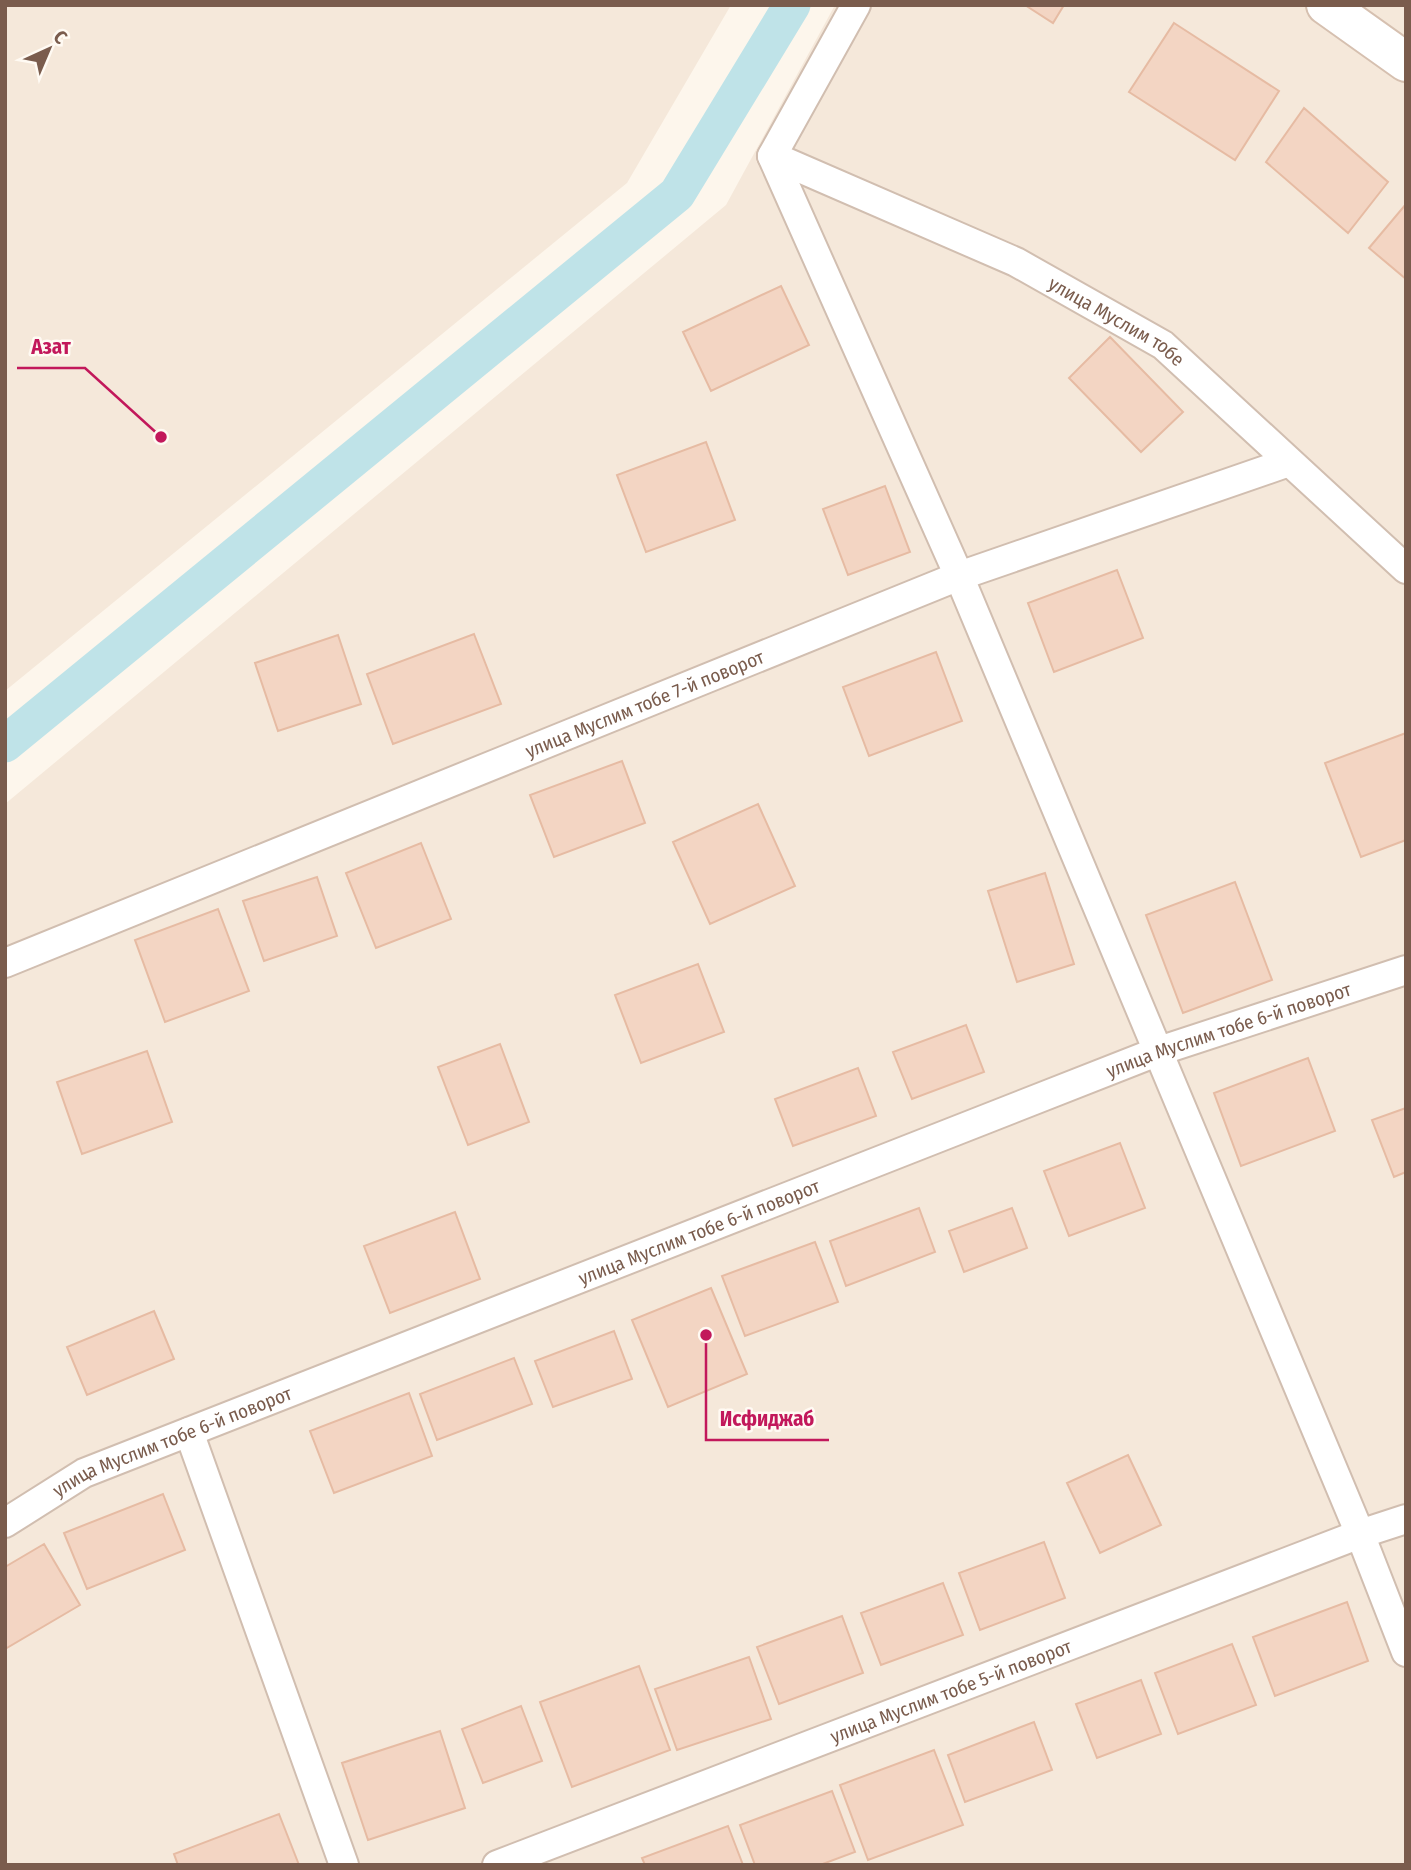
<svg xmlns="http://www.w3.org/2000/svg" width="1411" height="1870" font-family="'Fira Sans Condensed',sans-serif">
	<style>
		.residential { fill: #f5e8da }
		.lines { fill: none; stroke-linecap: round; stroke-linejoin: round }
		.canal { stroke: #bfe3e8; stroke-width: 37 }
		.building { fill: #f3d5c3; stroke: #e6bba3; stroke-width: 2 }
		.street-casing { stroke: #d1beb0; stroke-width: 32 }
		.secondary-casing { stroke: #d6c0b0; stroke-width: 42 }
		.street { stroke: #fff; stroke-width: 28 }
		.secondary { stroke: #fff; stroke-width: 38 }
		.labels { text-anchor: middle; stroke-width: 5; stroke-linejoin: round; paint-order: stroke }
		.street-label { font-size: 19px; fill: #7a5c4d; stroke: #fffaf3 }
		.leader { fill: none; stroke: #c2185b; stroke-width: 2.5 }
		.callout-dot { fill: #c2185b; stroke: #fffaf3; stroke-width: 2.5 }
		.callout-label { font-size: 21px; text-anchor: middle; font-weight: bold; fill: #c2185b; stroke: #fffaf3; stroke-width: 5; stroke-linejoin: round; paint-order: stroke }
	</style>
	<rect width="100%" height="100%" fill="#fdf6ec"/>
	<path class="residential" d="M 5,5 L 731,5 L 627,183 L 5,691 Z
		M 835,5 L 1406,5 L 1406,1865 L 5,1865 L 5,804 L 726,205 Z"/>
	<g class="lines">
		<path class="canal" d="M 5,744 L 677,194 L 792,5"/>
	</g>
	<path class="building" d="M 1025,5 L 1064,5 L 1053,23 Z
		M 1174,23 L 1279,91 L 1235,160 L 1129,92 Z
		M 1304,108 L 1388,182 L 1348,233 L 1266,162 Z
		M 1406,204 L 1406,279 L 1369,248 Z
		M 781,286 L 809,345 L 711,391 L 683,332 Z
		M 1110,337 L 1183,412 L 1141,452 L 1069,378 Z
		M 706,442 L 735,520 L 646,552 L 617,475 Z
		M 885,486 L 910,552 L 848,575 L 823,509 Z
		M 1117,570 L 1143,638 L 1054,672 L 1028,603 Z
		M 474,634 L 501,704 L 393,744 L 367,674 Z
		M 338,635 L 361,704 L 278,731 L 255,663 Z
		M 936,652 L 962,721 L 869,756 L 843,687 Z
		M 1406,733 L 1406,840 L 1361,857 L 1325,763 Z
		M 622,761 L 645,823 L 554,857 L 530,795 Z
		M 758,804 L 795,886 L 710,924 L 673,842 Z
		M 421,843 L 451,919 L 376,948 L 346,873 Z
		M 1045,873 L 1074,964 L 1017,982 L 988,891 Z
		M 317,877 L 337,936 L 264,961 L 243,901 Z
		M 1235,882 L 1272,980 L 1183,1013 L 1146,915 Z
		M 218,909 L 249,991 L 165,1022 L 135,940 Z
		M 698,964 L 724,1032 L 641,1063 L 615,995 Z
		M 966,1025 L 984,1072 L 912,1099 L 893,1052 Z
		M 500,1044 L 529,1122 L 468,1145 L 438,1067 Z
		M 147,1051 L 172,1122 L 82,1154 L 57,1082 Z
		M 1308,1058 L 1335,1131 L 1241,1166 L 1214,1093 Z
		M 858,1068 L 876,1116 L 793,1146 L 775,1099 Z
		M 1406,1108 L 1406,1172 L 1394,1177 L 1372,1120 Z
		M 1120,1143 L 1145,1208 L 1069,1236 L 1044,1171 Z
		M 919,1208 L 935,1252 L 846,1286 L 830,1241 Z
		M 1012,1208 L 1027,1248 L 964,1272 L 949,1231 Z
		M 455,1212 L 480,1279 L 390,1313 L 364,1246 Z
		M 815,1242 L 838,1302 L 745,1336 L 722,1276 Z
		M 711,1288 L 747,1374 L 668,1407 L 632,1320 Z
		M 154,1311 L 174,1359 L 87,1395 L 67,1347 Z
		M 614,1331 L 632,1379 L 553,1407 L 535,1361 Z
		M 514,1358 L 532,1404 L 437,1440 L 420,1394 Z
		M 409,1393 L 432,1456 L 334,1493 L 310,1431 Z
		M 1128,1455 L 1161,1525 L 1100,1553 L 1067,1483 Z
		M 163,1494 L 185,1550 L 87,1589 L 64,1533 Z
		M 1044,1542 L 1065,1598 L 980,1630 L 959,1573 Z
		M 44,1544 L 80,1605 L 5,1649 L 5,1567 Z
		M 943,1583 L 963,1635 L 881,1665 L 861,1613 Z
		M 1347,1602 L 1368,1661 L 1275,1696 L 1253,1637 Z
		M 842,1616 L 863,1673 L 779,1704 L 757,1647 Z
		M 1232,1644 L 1256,1705 L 1178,1734 L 1155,1673 Z
		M 749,1657 L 771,1719 L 677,1750 L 655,1689 Z
		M 639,1666 L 670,1750 L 572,1787 L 540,1702 Z
		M 1141,1680 L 1161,1734 L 1097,1758 L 1076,1704 Z
		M 521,1706 L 542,1761 L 483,1783 L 462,1729 Z
		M 1034,1722 L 1052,1770 L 965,1802 L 948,1755 Z
		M 440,1731 L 465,1808 L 368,1840 L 342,1763 Z
		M 934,1750 L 963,1825 L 868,1860 L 840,1785 Z
		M 832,1791 L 855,1852 L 820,1865 L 755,1865 L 740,1825 Z
		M 279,1814 L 299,1865 L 178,1865 L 174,1854 Z
		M 728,1826 L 743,1865 L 645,1865 L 642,1858 Z"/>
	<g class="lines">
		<defs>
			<g id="street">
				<path d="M 856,5 L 772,156 L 959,576 L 1360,1534 L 1406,1652"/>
				<path id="s1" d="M 772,156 L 1016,262 L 1163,345 L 1406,569"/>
				<path id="s2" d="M 5,963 L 959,576 L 1289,462"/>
				<path d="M 189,1432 L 344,1865"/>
				<path id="s3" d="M 5,1523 L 84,1473 L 1159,1051 L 1406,970"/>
				<path id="s4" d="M 497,1865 L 1360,1534 L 1406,1519"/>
			</g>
			<path id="secondary" d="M 1326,5 L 1406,62"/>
		</defs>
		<use href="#street" class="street-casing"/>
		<use href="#secondary" class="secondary-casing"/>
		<use href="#street" class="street"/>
		<use href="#secondary" class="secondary"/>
	</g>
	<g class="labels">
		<g class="street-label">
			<text dy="7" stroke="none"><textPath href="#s1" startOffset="383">улица Муслим тобе</textPath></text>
			<text dy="7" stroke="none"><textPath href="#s2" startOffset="690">улица Муслим тобе 7-й поворот</textPath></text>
			<text dy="7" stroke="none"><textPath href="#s3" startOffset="1321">улица Муслим тобе 6-й поворот</textPath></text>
			<text dy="7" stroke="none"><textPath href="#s3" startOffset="754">улица Муслим тобе 6-й поворот</textPath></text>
			<text dy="7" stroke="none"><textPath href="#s3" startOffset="187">улица Муслим тобе 6-й поворот</textPath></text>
			<text dy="7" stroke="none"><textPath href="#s4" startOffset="486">улица Муслим тобе 5-й поворот</textPath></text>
		</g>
	</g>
	<path class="leader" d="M161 437L85 368H17M706 1335L706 1440H829"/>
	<g class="callout-dot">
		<circle cx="161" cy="437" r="7"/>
		<circle cx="706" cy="1335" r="7"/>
	</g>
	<g class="callout-label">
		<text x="51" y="354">Азат</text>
		<text x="767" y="1426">Исфиджаб</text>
	</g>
	<rect width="1411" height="1870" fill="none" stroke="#7a5c4d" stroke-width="14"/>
	<g transform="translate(49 49) rotate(44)" stroke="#fffaf3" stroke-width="5" paint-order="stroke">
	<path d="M0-5L12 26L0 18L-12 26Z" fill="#7a5c4d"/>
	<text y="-10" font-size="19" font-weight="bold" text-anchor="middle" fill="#7a5c4d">С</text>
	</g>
</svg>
